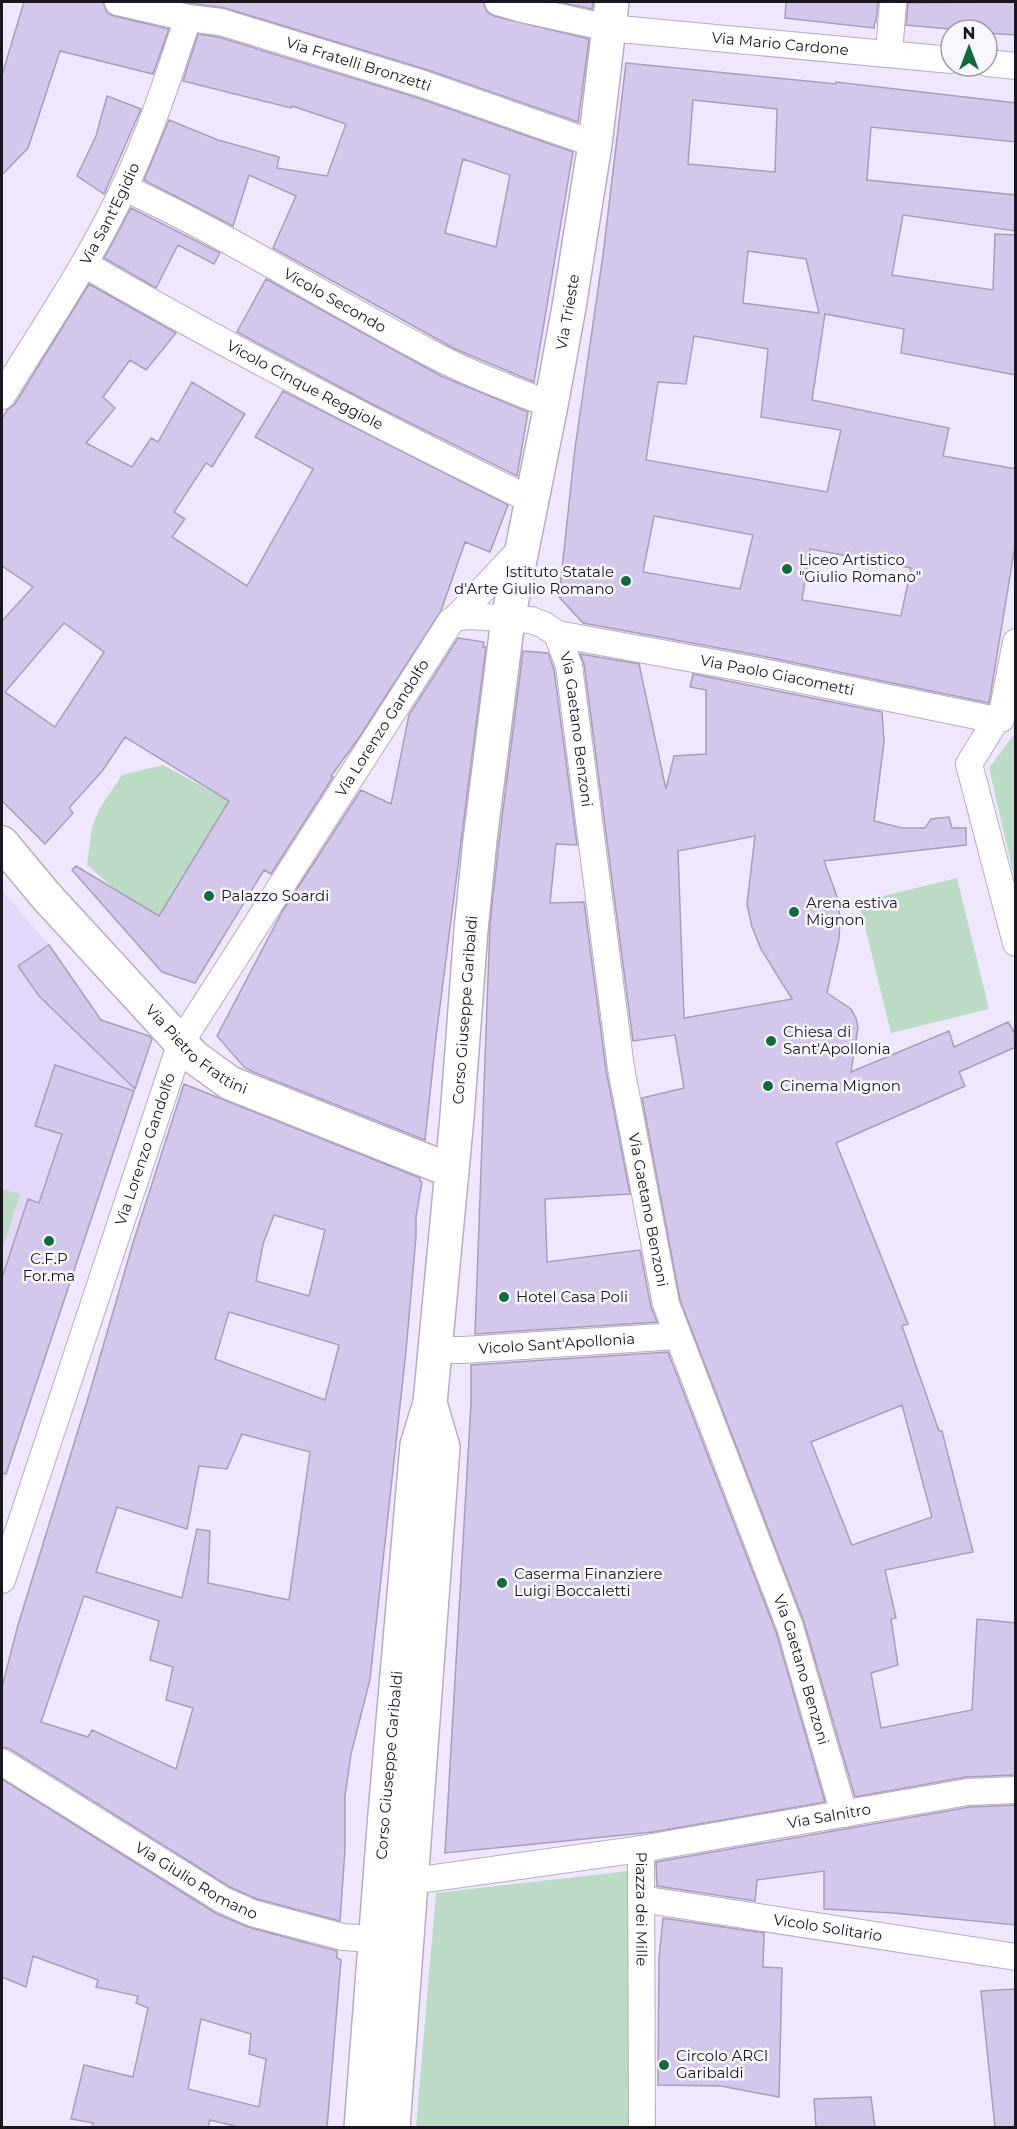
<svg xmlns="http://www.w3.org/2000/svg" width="1017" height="2129" font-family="Montserrat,sans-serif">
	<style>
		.built { fill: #e3d8f9 }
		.green { fill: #bbdbc5 }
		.building { fill: #d3c7ec; stroke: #a79fb8; stroke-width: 1.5; fill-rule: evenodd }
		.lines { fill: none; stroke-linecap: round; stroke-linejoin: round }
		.street-casing { stroke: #b5adc7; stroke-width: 28 }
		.secondary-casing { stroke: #b5adc7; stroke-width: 36 }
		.street { stroke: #fff; stroke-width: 26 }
		.secondary { stroke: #fff; stroke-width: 33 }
		.poi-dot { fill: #106c40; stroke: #f9f7fd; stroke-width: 2 }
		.labels { text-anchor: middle; stroke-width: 5; stroke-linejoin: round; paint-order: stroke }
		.street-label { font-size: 15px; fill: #1a1620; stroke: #f9f7fd }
		.poi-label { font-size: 15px; fill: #1a1620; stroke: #f9f7fd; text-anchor: start }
	</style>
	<rect width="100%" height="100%" fill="#eee7fd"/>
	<path class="built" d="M 2,890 L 49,945 L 102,1020 L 152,1037 L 2,1487 Z"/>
	<path class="green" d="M 1015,733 L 1015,881 L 989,768 Z
		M 163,765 L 229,801 L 159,916 L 115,889 L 87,865 L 92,827 L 100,808 L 122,775 Z
		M 957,878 L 989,1009 L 891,1033 L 859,902 Z
		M 2,1189 L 20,1194 L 2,1251 Z
		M 628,1871 L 628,2127 L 416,2127 L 436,1893 Z"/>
	<path class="building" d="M 24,2 L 103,2 L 107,13 L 114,16 L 169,29 L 153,74 L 60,51 L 28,148 L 2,175 L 2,75 Z
		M 183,2 L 483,2 L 487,12 L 494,16 L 589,39 L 578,122 L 428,70 L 225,8 Z
		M 558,2 L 593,2 L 592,9 Z
		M 786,2 L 878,2 L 876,22 L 875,22 L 874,28 L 785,18 Z
		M 908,3 L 1016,2 L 1016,35 L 987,33 L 987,30 L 961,30 L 906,25 Z
		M 198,34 L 218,37 L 418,98 L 573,152 L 534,382 L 455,349 L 273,248 L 296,196 L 249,175 L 233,226 L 144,180 L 169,120 L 218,140 L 279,157 L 277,168 L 327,176 L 346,124 L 292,106 L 291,108 L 183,81 ZM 463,159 L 510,175 L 496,247 L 445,233 Z
		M 626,63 L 836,84 L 836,82 L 1016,103 L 1016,142 L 871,127 L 867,180 L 1016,195 L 1016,231 L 903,215 L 892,275 L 993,290 L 995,234 L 1016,235 L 1016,375 L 901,353 L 904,329 L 825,314 L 812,400 L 949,428 L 943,456 L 1016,469 L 1016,540 L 989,703 L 757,655 L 583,623 L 559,597 L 575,448 L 603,255 ZM 693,100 L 777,109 L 775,172 L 688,164 ZM 748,251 L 806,259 L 819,313 L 743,303 ZM 694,336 L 768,349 L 761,417 L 841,430 L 827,492 L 646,460 L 658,382 L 686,384 ZM 654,516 L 753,535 L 740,589 L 643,572 ZM 810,549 L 911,568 L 901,616 L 802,600 Z
		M 107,96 L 141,109 L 104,194 L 77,176 L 96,136 Z
		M 131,208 L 220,253 L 214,264 L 178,245 L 156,288 L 104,258 Z
		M 266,279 L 441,376 L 528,412 L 517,476 L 368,402 L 237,332 Z
		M 89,284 L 176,333 L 146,370 L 130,360 L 103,397 L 115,408 L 86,443 L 132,467 L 151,438 L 158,442 L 192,382 L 245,414 L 212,467 L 206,463 L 174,512 L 185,519 L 172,537 L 247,586 L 313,469 L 255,437 L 283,391 L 508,505 L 490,552 L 465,542 L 441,611 L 358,739 L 331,776 L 333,777 L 271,874 L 264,870 L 195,983 L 162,972 L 72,870 L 76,866 L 159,916 L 229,801 L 125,737 L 103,770 L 69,808 L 73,813 L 45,844 L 2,801 L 2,621 L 33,587 L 2,566 L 2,419 L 7,410 L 15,404 ZM 64,623 L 104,652 L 55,727 L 5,692 Z
		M 458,638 L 484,642 L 483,647 L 486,647 L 436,1037 L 425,1140 L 251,1071 L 244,1067 L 217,1036 L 282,912 L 361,790 L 391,804 L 409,715 Z
		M 523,651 L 548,653 L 554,670 L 577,845 L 556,844 L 550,903 L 584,902 L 606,1070 L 630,1194 L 545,1199 L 547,1262 L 640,1250 L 651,1307 L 657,1322 L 475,1334 L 490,924 L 499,842 Z
		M 580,654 L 639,664 L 666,789 L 674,756 L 706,754 L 706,690 L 690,687 L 693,674 L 882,712 L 884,742 L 874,821 L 902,828 L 925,828 L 931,819 L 949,817 L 952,828 L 966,828 L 966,845 L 824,861 L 838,899 L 840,920 L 839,939 L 827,993 L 851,1009 L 856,1018 L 858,1027 L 851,1072 L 949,1031 L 954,1047 L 1008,1022 L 1016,1035 L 1016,1047 L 959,1072 L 965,1086 L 836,1143 L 908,1324 L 902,1326 L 939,1431 L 942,1431 L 973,1552 L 885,1570 L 896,1618 L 891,1619 L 898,1665 L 871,1673 L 881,1728 L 972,1710 L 977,1619 L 1016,1623 L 1016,1775 L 966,1777 L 855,1797 L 804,1622 L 680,1300 L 642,1098 L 684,1088 L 675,1035 L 633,1041 L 584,664 ZM 755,836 L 747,904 L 752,927 L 761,949 L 792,999 L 684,1018 L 678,851 ZM 902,1405 L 932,1517 L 852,1545 L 811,1442 Z
		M 49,945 L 101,1020 L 149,1036 L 152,1039 L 135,1089 L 39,996 L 18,966 Z
		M 55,1065 L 134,1091 L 6,1474 L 2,1473 L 2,1278 L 28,1199 L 39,1203 L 62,1134 L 35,1126 Z
		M 184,1084 L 420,1178 L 420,1181 L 422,1182 L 416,1216 L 416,1236 L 406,1351 L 370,1679 L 351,1754 L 345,1796 L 345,1849 L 340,1921 L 257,1899 L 230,1887 L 10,1749 L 2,1747 L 2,1687 L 18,1625 L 89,1395 L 133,1243 ZM 274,1215 L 325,1230 L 309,1296 L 256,1281 L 263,1244 ZM 229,1312 L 339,1345 L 325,1400 L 215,1359 ZM 242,1434 L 310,1452 L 289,1600 L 208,1583 L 210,1531 L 197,1529 L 182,1598 L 96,1572 L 117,1507 L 187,1529 L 199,1466 L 227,1469 ZM 84,1596 L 159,1621 L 150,1660 L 173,1667 L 166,1700 L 193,1708 L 176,1769 L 92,1730 L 88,1737 L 41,1722 Z
		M 668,1352 L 776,1632 L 825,1802 L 653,1832 L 445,1853 L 471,1404 L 471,1365 Z
		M 2,1779 L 217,1914 L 248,1927 L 337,1951 L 337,1958 L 341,1960 L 327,2127 L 238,2127 L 210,2120 L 208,2127 L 92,2127 L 93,2123 L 71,2119 L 84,2065 L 133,2077 L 148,2008 L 136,2003 L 138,1996 L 96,1987 L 98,1980 L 33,1956 L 26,1987 L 2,1977 ZM 201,2019 L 251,2034 L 249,2054 L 266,2059 L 259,2107 L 188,2089 Z
		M 1016,1805 L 1016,1925 L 893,1913 L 824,1909 L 824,1871 L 757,1880 L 755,1901 L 657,1886 L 656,1862 L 970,1807 Z
		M 663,1918 L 764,1933 L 763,1967 L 782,1968 L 779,2097 L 721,2086 L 658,2085 L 659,1959 Z
		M 1016,1989 L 1016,2127 L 995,2127 L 981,1991 Z
		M 871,2097 L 875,2127 L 816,2127 L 814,2099 Z"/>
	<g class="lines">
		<defs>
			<g id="street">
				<path id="s1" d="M 118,2 L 188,18 L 221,22 L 423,84 L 595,144"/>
				<path id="s2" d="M 498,2 L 522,9 L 609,28 L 951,60"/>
				<path d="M 889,54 L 893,2"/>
				<path d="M 987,63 L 1016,66"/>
				<path id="s3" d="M 125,188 C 231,237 330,301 434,355 C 471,375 512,389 551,405"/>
				<path id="s4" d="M 84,264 C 230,348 379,426 531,500"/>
				<path id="s5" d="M 2,396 C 44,328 90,261 124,188 C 150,134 169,75 188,18"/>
				<path d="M 456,618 L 521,549"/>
				<path id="s6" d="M 557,634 L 754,670 L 996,720"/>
				<path d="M 1016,642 L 1001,719 L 996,720 L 969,764 L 1016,943"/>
				<path id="s7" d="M 435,1350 L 463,1350 L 677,1336"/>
				<path id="s8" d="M 2,1580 L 181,1042 L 451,621 L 456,618 L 468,616 L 531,620 L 544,625 L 557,634 L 569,666 L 621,1068 L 666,1304 L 790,1627 L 844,1814"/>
				<path id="s9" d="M 2,1762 L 223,1900 L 252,1913 L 343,1937 L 375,1939 L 392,1933"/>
				<path id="s10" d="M 641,1849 L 642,2128"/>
				<path id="s11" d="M 412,1881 L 641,1849 L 968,1792 L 1016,1790"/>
				<path id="s12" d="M 641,1899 L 1016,1957"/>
			</g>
			<g id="secondary">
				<path id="s13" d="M 2,843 L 46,896 L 194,1057 L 230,1083 L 452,1171"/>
				<path id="s14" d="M 361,2128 L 385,1814 L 417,1445 L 430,1403 L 457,1117 L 471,930 L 480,840 L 508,619 L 551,405 L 569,307 L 595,144 L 612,2"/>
				<path d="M 393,2128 L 443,1447 L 430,1403"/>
			</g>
		</defs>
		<use href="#street" class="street-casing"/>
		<use href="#secondary" class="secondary-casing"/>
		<use href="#street" class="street"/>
		<use href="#secondary" class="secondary"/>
	</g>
	<g class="poi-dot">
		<circle cx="787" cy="569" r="6"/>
		<circle cx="626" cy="581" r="6"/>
		<circle cx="209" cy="896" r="6"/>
		<circle cx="794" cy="912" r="6"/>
		<circle cx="771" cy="1041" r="6"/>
		<circle cx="768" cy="1086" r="6"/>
		<circle cx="49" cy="1241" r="6"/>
		<circle cx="504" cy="1297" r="6"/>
		<circle cx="502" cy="1583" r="6"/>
		<circle cx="664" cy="2065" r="6"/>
	</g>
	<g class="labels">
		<g class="street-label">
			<text dy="5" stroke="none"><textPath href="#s2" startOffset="286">Via Mario Cardone</textPath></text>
			<text dy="5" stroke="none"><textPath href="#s1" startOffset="249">Via Fratelli Bronzetti</textPath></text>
			<text dy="5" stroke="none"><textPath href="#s5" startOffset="212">Via Sant'Egidio</textPath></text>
			<text dy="5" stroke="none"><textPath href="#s3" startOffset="238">Vicolo Secondo</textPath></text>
			<text dy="5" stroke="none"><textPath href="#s14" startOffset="1830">Via Trieste</textPath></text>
			<text dy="5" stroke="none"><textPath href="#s4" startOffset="252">Vicolo Cinque Reggiole</textPath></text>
			<text dy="5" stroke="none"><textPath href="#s6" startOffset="224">Via Paolo Giacometti</textPath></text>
			<text dy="5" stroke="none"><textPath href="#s8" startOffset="940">Via Lorenzo Gandolfo</textPath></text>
			<text dy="5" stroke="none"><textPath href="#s8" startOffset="1276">Via Gaetano Benzoni</textPath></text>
			<text dy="5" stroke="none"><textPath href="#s14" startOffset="1124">Corso Giuseppe Garibaldi</textPath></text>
			<text dy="5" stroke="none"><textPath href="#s13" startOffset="285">Via Pietro Frattini</textPath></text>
			<text dy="5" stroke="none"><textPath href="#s8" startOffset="454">Via Lorenzo Gandolfo</textPath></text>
			<text dy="5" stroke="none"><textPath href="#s8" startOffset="1762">Via Gaetano Benzoni</textPath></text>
			<text dy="5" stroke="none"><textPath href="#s7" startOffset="122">Vicolo Sant'Apollonia</textPath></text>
			<text dy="5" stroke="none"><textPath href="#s8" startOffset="2248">Via Gaetano Benzoni</textPath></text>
			<text dy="5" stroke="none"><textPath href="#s14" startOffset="364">Corso Giuseppe Garibaldi</textPath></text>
			<text dy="5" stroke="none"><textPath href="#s11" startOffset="422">Via Salnitro</textPath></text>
			<text dy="5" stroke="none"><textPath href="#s9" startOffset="228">Via Giulio Romano</textPath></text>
			<text dy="5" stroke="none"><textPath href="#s10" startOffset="60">Piazza dei Mille</textPath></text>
			<text dy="5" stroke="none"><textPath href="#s12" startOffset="189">Vicolo Solitario</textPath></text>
		</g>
		<g class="poi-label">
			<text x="799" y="565">Liceo Artistico<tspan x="799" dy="17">"Giulio Romano"</tspan></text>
			<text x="614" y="577" text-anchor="end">Istituto Statale<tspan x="614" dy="17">d'Arte Giulio Romano</tspan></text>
			<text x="221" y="901">Palazzo Soardi</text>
			<text x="806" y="908">Arena estiva<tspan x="806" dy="17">Mignon</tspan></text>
			<text x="783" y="1037">Chiesa di<tspan x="783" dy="17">Sant'Apollonia</tspan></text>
			<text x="780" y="1091">Cinema Mignon</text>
			<text x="49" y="1264" text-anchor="middle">C.F.P<tspan x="49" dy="17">For.ma</tspan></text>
			<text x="516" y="1302">Hotel Casa Poli</text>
			<text x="514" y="1579">Caserma Finanziere<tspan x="514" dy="17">Luigi Boccaletti</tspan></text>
			<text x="676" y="2061">Circolo ARCI<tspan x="676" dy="17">Garibaldi</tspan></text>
		</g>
	</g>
	<rect width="1017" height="2129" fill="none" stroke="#1a1620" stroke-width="6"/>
	<g transform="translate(969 48)"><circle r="28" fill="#f9f7fd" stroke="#a09da5" stroke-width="1.5"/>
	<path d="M0-4.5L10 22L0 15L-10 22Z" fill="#106c40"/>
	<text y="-9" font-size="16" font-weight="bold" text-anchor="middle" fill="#1a1620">N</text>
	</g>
</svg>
